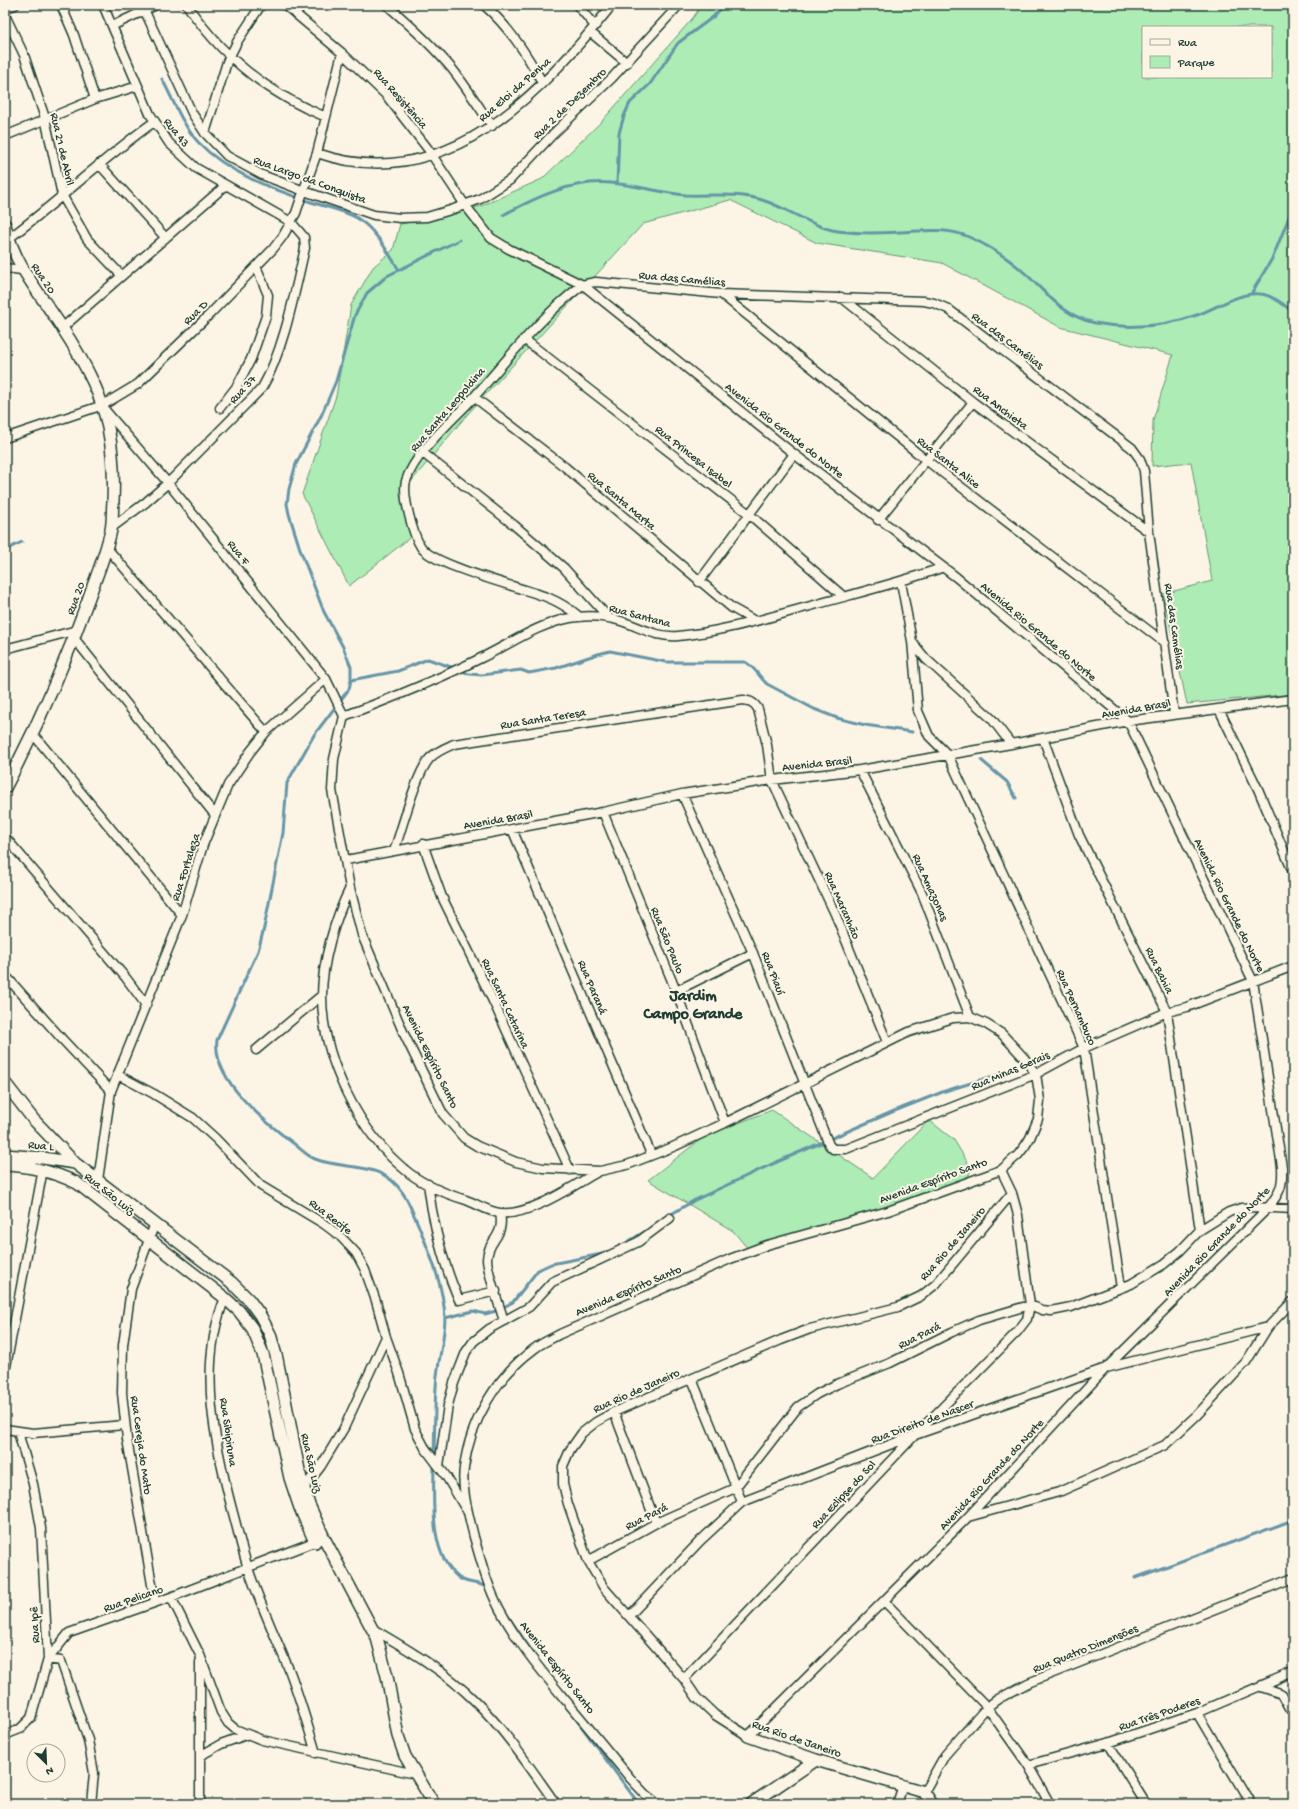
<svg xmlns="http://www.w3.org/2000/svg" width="1298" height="1809" font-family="'Gochi Hand',sans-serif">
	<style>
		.green { fill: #adecb4; stroke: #669474; fill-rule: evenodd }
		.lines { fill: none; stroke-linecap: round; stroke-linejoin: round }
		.stream { stroke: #6595a7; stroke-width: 3 }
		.street-casing { stroke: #1f3d34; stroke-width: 11 }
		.secondary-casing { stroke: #1f3d34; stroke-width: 14 }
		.street { stroke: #fcf5e5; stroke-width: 8 }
		.secondary { stroke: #fcf5e5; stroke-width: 11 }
		.labels { text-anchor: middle; stroke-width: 4; stroke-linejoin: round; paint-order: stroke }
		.street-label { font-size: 12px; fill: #1f3d34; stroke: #fcf5e5 }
		.district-label { font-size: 16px; font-weight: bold; fill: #1f3d34; stroke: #fcf5e5 }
	</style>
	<rect width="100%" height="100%" fill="#fcf5e5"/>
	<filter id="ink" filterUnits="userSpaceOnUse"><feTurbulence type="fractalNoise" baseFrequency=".025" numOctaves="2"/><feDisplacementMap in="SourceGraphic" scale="8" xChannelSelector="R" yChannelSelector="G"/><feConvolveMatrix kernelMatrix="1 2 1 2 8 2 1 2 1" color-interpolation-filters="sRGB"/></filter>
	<g filter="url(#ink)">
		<path class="green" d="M 702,5 L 1293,5 L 1293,694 L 1187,704 L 1163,594 L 1212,581 L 1191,462 L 1152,466 L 1153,420 L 1173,355 L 1060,327 L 942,263 L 817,243 L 730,200 L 643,224 L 466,416 L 400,495 L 412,536 L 349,586 L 302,494 L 336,396 L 351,305 L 373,267 L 393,250 L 400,224 L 440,217 L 481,206 L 542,179 L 602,121 L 692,19 ZM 1143,27 L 1271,27 L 1271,77 L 1143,77 Z
			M 772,1110 L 873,1178 L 929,1120 L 954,1140 L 971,1168 L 968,1178 L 907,1201 L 749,1250 L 733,1231 L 648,1180 L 705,1136 Z"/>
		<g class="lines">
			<path class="stream" d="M 162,79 C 173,99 183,127 199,143 C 228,173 272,189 311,202 C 326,207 343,210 357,218 C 375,229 388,252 399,270
				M 617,184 L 619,133 L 624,116 L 630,103 L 650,84 L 678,43 L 713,17 L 724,5
				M 503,215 C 535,198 573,179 611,183 C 636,185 661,193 686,195 C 711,196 738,192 762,200 C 785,207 810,225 832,230 C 854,234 878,233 900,232 C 925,231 948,227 971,238 C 991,247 1011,260 1027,275 C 1049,296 1064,316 1095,323 C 1130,330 1167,326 1200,314 C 1218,307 1240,292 1260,294 C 1272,295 1283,304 1293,312
				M 1251,294 L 1273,257 L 1293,207
				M 5,550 L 22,542
				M 460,670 L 469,674 L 482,675 L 521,670 L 529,673 L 556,668 L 598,654 L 610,651 L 666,662 L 745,662 C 755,667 759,677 767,684 L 814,709 L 837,718 L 865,725 L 912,732
				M 351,680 L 398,671 L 428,659 L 454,668
				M 981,760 L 1007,782 L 1016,798
				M 668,1216 L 695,1200 L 770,1165 L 892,1112 L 945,1091 L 1007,1072 L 1025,1064
				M 621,1246 L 649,1229
				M 445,1318 L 473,1311 L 485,1314 L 496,1311 L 513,1302 L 538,1270 L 551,1264 L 607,1253
				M 434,1458 C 435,1431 434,1403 437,1376 C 439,1357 445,1336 445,1317 C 443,1284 430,1254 418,1224 C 413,1214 409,1201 402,1192 C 381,1160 346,1171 315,1159 C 307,1156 300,1148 293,1143 C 265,1122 212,1080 217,1040 L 258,951 L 264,928 L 283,833 L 287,783 L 314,735 L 349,689 L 351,680 L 351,667 L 343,647 L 324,612 L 301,552 L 289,514 L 287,504 L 289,489 L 296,464 L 322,414 L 336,381 L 355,315 L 367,293 L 387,276 L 459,240
				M 434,1464 C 434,1498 428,1554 459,1578 C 467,1584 480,1582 488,1588
				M 1135,1578 L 1293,1520
				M 506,1613 L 531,1650
				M 573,1715 L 639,1804"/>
			<defs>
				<path id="street" d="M 61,5 L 74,35 L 95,99
					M 103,5 L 150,114 L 169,143 L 196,168 L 291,222 L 304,237 L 305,248 C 295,291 284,350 262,388 L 168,483 L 145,503 L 111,528
					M 142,5 L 192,113 L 205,133 L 227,156 L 262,175 L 304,191 L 374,215 L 400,218 L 427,217 L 454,209 L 480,199 L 510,180 L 553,134 L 612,78 L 679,5
					M 187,5 C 222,57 268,94 326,117
					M 285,5 L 342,53 L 386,95 L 428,149 L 465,205 L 491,238 L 509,249 L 583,285 L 794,454 L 956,577 L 1128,721 L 1253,981 L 1282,1167 C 1283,1187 1280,1192 1268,1208 L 1106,1368 L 968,1517 L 748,1736 L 715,1715 L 697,1698 L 684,1679 L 604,1588 L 588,1561 L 568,1504 L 563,1484 L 563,1466 L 570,1450 L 582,1433 L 596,1422 L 614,1412 L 781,1340 L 810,1329 L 898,1307 L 921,1296 L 936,1284 L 1012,1193
					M 387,5 C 410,25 433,46 453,70 C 467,88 479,107 492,126
					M 484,5 C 509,27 526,53 542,82
					M 577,5 L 595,26
					M 5,8 L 15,5
					M 5,15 L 24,55 L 45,118 L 62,195 L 87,239 L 121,275
					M 112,26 L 156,5
					M 590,32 L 627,63
					M 205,133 L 227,62 L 237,42 L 261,5
					M 5,136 L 95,99 L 138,86
					M 317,153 C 444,197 539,96 612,5
					M 99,164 L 165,237
					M 8,239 C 58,202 103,158 154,122
					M 5,268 L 22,270
					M 721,294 L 926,460 L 1165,643
					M 841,297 L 973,402 L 1149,532
					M 62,328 L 225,186
					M 524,339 L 749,514 L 844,597
					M 474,397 L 565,467 L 732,608 L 755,621
					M 220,408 L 237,386 L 251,359 L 266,316 L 268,295 L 256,266
					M 105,410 L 168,483 L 326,679 L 344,716
					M 5,438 L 103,405 L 138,384 L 210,314 L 273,249 L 283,236 L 296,213 L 300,201 L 317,153 L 342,53
					M 423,453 L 514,525 L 564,568 L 608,617
					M 878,520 L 973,402
					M 107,548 L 266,732
					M 699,582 L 794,454
					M 901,582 L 912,641 L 918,711 L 929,736 L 948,755 L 1084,1048 L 1121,1288
					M 580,617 C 570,609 561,603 549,598 C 524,588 433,566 421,547 C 413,535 402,495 406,481 C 415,452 454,419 474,397 C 508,359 540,317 581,286 C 585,283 591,283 596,282 L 721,294 L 924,301 L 934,303 L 948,309 L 1132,448 L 1140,459 L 1144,471 L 1149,532 L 1174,714
					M 74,638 L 215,815
					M 912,642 L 926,659 L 992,719 L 1011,744
					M 5,649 L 77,630
					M 1219,709 L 1258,789 L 1293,872
					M 344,716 L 334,759 L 332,790 L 350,888 L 362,935 L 404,1034 L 443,1114 L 464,1138 L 477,1146 L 516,1162 L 543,1168 L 600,1171 L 627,1165 L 673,1147 L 725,1123 L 909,1032 L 953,1018 L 970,1017 L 986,1024 L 1002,1034 L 1025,1059 L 1036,1074 L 1040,1100 L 1038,1119 L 1030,1138 L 1025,1146 L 1018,1155 L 1001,1170 L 888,1211 L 767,1245 L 730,1259 L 560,1334 C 551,1339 541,1343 534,1349 C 496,1377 470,1421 464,1468 C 461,1489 469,1516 474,1537 C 481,1561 487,1585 499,1608 C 516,1640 539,1668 562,1696 C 585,1723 607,1750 630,1778 L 645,1794 L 658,1804
					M 344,716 C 390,699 437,680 481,658 C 510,644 538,624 570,618 C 587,615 604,616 621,621 C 640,627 657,638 678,636 C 724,632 769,617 814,605 C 857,593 899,583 941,568
					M 33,734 L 182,915
					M 1043,738 L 1079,835 L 1167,1012 L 1200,1230
					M 860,770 L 922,893 L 970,1017
					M 682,794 L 753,953 L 829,1145 L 833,1149 L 846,1149 L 1036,1074 L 1084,1048 L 1167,1012 L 1187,1007 L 1293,966
					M 603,812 L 676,991 L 725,1123
					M 512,829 L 651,1154
					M 5,837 L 126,978 L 146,1005
					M 423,844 L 442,897 L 494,1003 L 570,1170
					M 394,851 C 402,829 416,773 430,758 C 437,751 445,748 454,744 L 743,700 C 750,701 754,702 758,709 L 767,745 L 772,780 L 836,916 L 887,1042
					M 346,860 L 603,812 L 682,794 L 772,780 L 860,770 L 1011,744 L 1128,721 L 1293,699
					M 350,888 C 335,918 322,962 322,996 C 322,1058 359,1134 409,1173 C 425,1185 446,1194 466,1200 C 477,1204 489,1212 500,1213 C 528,1217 575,1185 599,1171
					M 5,975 L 62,1039 L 111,1091
					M 676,991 L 753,953
					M 256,1050 L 322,995
					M 118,1075 L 154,1094 L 193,1118 L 216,1139 L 261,1186 L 324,1224 L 341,1237 L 356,1253 L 365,1270 L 376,1301 L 386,1337 L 399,1373 L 415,1429 L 425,1448 L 446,1476 L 465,1508
					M 98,1180 L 111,1091 L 182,915 L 203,845 L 228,785 L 250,752 L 266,732 L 326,679
					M 428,1184 C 433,1224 443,1264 459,1300 L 496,1291
					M 500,1213 C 505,1238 488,1239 487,1259 C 487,1272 500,1307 504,1321
					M 155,1223 L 131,1289 L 123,1345 L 122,1393 L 127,1439 L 155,1602
					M 225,1298 C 197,1366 215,1445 233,1513 C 238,1531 242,1550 248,1568 C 260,1604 276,1638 290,1672 C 300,1699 308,1726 316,1753
					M 5,1372 L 43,1169
					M 692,1379 L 742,1502
					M 614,1412 L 656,1523
					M 5,1429 L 33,1433 L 124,1425
					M 18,1432 L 33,1484 L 41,1528 L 48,1659
					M 439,1466 L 448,1405 L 454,1383 L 466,1352 L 473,1342 L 489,1329 L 529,1307 L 552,1282 L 638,1242 L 670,1218
					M 303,1489 L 321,1466 L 344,1428 L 386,1337
					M 968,1517 L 1059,1492 L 1165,1445 L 1197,1415 L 1246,1362 L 1268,1327 L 1293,1301
					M 588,1561 L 656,1523 L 735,1488 L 798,1407 L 817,1394 L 837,1384 L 890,1363 L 952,1332 L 979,1320 L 1030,1305 L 1042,1310 L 1051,1311 L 1071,1307 L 1131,1284 L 1164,1264 L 1180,1251 L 1200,1230 L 1229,1212 L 1241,1208 L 1255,1207 L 1293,1209
					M 171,1597 L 200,1655 L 221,1712 L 228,1723 L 235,1729 L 262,1740 L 415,1774
					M 884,1601 L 987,1707 L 1028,1765 L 1050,1804
					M 629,1616 L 700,1541 L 742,1502 L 915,1435 L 1106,1368 L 1268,1327
					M 373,1629 C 409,1650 445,1671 475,1701 C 506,1731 531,1769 556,1804
					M 48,1659 L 61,1661 L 88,1740 L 94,1773 L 91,1804
					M 200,1662 L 200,1804
					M 684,1679 L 915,1435 L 1017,1332 L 1027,1319 L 1030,1305 L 1018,1215 L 1012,1193 L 1001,1170
					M 1261,1687 L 1282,1694 L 1293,1713
					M 1197,1713 L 1251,1804
					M 5,1735 L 20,1729 L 31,1718 L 48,1659 L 69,1633 L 171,1597 L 319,1540
					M 1108,1743 L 1146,1804
					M 200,1756 L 221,1744 L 246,1735
					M 1028,1765 L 1108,1743 L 1197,1713 L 1293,1672
					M 924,1792 L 945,1755 L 987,1707 L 998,1699 L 1028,1683 L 1293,1578
					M 897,1804 L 903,1785"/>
				<path id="secondary" d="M 5,225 C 15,266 39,292 61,326 C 73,344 84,363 93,382 C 111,420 115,460 113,502 C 112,511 113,521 111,530 C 106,554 96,577 88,600 C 65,664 37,727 5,788
					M 5,1083 L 33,1119 L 75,1163 L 231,1282 L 249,1300 L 260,1315 L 270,1334 L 277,1359 L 300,1475 L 309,1505 L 324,1538 L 377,1638 L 387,1676 L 398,1736 L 405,1756 L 434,1804
					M 5,1155 L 43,1158 L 75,1163
					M 5,1165 C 31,1166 54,1172 77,1183 L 225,1298 L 239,1311 L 252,1328 L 263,1354 L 290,1478 L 300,1508 L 315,1542
					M 748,1736 L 816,1760 L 924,1792 L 932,1804
					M 751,1804 L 816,1760"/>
			</defs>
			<use href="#street" class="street-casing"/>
			<use href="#secondary" class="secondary-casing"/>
			<use href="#street" class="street"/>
			<use href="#secondary" class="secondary"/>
		</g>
	</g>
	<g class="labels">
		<g class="street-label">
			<text transform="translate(514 89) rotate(-41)" y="4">Rua Eloi da Penha</text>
			<text transform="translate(401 98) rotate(49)" y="4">Rua Resistência</text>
			<text transform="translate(569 103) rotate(-44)" y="4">Rua 2 de Dezembro</text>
			<text transform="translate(177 132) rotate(51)" y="4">Rua 43</text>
			<text transform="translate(63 149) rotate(77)" y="4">Rua 21 de Abril</text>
			<text transform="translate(310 179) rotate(20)" y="4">Rua Largo da Conquista</text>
			<text transform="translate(44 278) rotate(56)" y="4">Rua 20</text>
			<text transform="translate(682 278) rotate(5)" y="4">Rua das Camélias</text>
			<text transform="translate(195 312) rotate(-45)" y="4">Rua D</text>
			<text transform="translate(1008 340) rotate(37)" y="4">Rua das Camélias</text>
			<text transform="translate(242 389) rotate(-48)" y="4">Rua 37</text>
			<text transform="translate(1001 407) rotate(37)" y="4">Rua Anchieta</text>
			<text transform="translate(447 409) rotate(-49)" y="4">Rua Santa Leopoldina</text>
			<text transform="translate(785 430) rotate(38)" y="4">Avenida Rio Grande do Norte</text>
			<text transform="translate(694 456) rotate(38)" y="4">Rua Princesa Isabel</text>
			<text transform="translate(949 462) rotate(38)" y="4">Rua Santa Alice</text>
			<text transform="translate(622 500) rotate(40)" y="4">Rua Santa Marta</text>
			<text transform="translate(239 552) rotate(51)" y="4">Rua F</text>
			<text transform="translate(75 598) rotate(-70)" y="4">Rua 20</text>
			<text transform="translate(640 615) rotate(15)" y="4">Rua Santana</text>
			<text transform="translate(1175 626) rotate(82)" y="4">Rua das Camélias</text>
			<text transform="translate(1039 631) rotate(40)" y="4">Avenida Rio Grande do Norte</text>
			<text transform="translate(1136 708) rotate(-10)" y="4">Avenida Brasil</text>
			<text transform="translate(543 718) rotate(-9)" y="4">Rua Santa Teresa</text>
			<text transform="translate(817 763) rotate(-6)" y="4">Avenida Brasil</text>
			<text transform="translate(498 819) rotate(-10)" y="4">Avenida Brasil</text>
			<text transform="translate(185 867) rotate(-72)" y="4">Rua Fortaleza</text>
			<text transform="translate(931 887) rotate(66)" y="4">Rua Amazonas</text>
			<text transform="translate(843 905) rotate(66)" y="4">Rua Maranhão</text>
			<text transform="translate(1230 905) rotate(64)" y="4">Avenida Rio Grande do Norte</text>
			<text transform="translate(668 940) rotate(68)" y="4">Rua São Paulo</text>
			<text transform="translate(1160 970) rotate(64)" y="4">Rua Bahia</text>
			<text transform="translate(774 973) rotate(69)" y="4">Rua Piauí</text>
			<text transform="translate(593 987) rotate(67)" y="4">Rua Paraná</text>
			<text transform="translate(506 1003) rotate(65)" y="4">Rua Santa Catarina</text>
			<text transform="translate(1077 1007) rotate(66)" y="4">Rua Pernambuco</text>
			<text transform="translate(431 1056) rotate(64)" y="4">Avenida Espírito Santo</text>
			<text transform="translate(1010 1070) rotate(-23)" y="4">Rua Minas Gerais</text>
			<text transform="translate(41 1145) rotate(6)" y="4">Rua L</text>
			<text transform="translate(933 1180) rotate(-20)" y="4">Avenida Espírito Santo</text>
			<text transform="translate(110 1193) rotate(38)" y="4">Rua São Luiz</text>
			<text transform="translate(331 1216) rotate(37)" y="4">Rua Recife</text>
			<text transform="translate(1216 1241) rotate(-46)" y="4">Avenida Rio Grande do Norte</text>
			<text transform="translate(952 1243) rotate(-49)" y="4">Rua Rio de Janeiro</text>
			<text transform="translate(628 1290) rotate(-23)" y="4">Avenida Espírito Santo</text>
			<text transform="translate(919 1335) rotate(-27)" y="4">Rua Pará</text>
			<text transform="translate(636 1390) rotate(-24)" y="4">Rua Rio de Janeiro</text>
			<text transform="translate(922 1421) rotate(-20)" y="4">Rua Direito de Nascer</text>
			<text transform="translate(229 1432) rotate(82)" y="4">Rua Sibipiruna</text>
			<text transform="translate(142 1445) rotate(82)" y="4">Rua Cereja do Mato</text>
			<text transform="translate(312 1463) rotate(77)" y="4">Rua São Luiz</text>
			<text transform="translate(991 1474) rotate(-47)" y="4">Avenida Rio Grande do Norte</text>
			<text transform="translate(843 1494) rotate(-47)" y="4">Rua Eclipse do Sol</text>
			<text transform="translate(646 1516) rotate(-27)" y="4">Rua Pará</text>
			<text transform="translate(133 1598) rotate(-19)" y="4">Rua Pelicano</text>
			<text transform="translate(34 1625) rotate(-93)" y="4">Rua Ipê</text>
			<text transform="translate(1085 1648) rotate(-22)" y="4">Rua Quatro Dimensões</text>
			<text transform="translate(558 1667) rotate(52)" y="4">Avenida Espírito Santo</text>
			<text transform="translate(1159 1713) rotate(-19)" y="4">Rua Três Poderes</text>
			<text transform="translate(797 1738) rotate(19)" y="4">Rua Rio de Janeiro</text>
		</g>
		<g class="district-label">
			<text x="693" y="1000">Jardim<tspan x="693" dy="18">Campo Grande</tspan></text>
		</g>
	</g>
	<rect width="1298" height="1809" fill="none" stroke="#fcf5e5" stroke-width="20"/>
	<rect x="10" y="10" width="1278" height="1789" fill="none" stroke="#1f3d34" stroke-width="1.5" filter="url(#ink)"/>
	<rect x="1142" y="26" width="130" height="52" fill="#fcf5e5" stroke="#a4ab9e"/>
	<rect x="1150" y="39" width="20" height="6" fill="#fcf5e5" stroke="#a4ab9e"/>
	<text x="1178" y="46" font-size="12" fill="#1f3d34">Rua</text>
	<rect x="1150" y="56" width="20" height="12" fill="#adecb4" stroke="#a4ab9e"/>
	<text x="1178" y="66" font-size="12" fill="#1f3d34">Parque</text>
	<g transform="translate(46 1763) rotate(156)"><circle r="19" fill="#fcf5e5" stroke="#a4ab9e"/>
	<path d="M0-3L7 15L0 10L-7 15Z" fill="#1f3d34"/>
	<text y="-6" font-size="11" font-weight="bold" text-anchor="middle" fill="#1f3d34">N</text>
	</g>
</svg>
